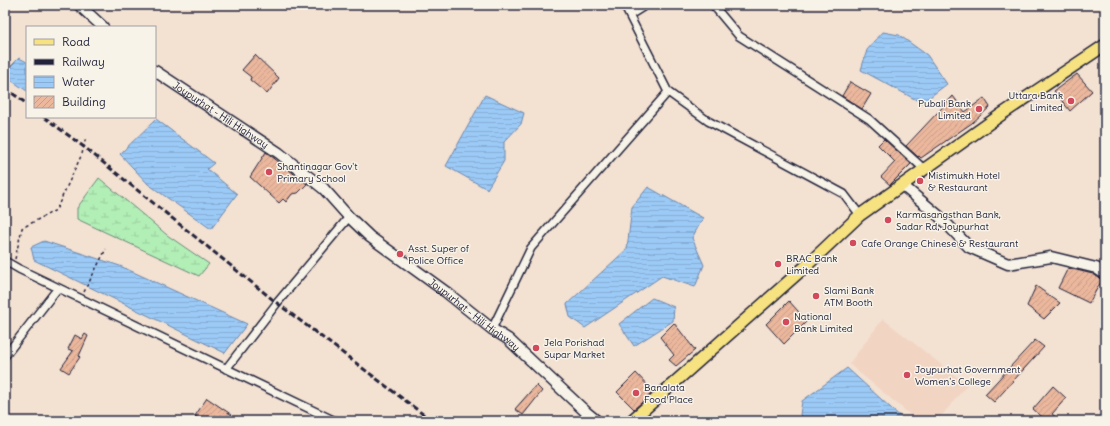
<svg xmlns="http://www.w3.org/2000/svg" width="1110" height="426" font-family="Delius,sans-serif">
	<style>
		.built { fill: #f1d4c2 }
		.wetland { fill: url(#wetland-marsh); stroke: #6a8878 }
		.water { fill: url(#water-rules); stroke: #6b87ac }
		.building { fill: url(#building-hatch); stroke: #22223b }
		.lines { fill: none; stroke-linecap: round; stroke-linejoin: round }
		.street-casing { stroke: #22223b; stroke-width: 10 }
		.secondary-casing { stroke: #22223b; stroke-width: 13 }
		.primary-casing { stroke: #22223b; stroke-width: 14 }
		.path { stroke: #22223b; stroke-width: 1.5; stroke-dasharray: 3 3; stroke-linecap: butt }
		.street { stroke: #f7f3e8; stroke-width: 7 }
		.secondary { stroke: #f7f3e8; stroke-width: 10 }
		.primary { stroke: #f6e281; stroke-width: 11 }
		.rail { stroke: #22223b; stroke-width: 3; stroke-dasharray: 6 3; stroke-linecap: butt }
		.poi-dot { fill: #d1495b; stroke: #f7f3e8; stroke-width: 1.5 }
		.labels { text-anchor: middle; stroke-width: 3; stroke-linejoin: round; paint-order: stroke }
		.poi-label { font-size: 10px; fill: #22223b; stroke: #f7f3e8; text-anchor: start }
		.street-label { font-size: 10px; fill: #22223b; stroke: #f7f3e8 }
	</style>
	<defs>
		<pattern id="wetland-marsh" width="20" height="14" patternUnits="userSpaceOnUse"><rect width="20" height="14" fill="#b2efb6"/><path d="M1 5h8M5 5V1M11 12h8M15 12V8" fill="none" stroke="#99cd9d"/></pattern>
		<pattern id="water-rules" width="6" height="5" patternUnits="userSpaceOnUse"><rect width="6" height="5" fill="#9ccaf7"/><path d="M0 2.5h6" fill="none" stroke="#86add5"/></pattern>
		<pattern id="building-hatch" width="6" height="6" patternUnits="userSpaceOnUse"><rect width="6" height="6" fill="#ebb79d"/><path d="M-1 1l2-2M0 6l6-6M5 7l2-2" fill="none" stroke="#c99d88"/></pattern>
	</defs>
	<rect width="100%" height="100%" fill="#f3e1d2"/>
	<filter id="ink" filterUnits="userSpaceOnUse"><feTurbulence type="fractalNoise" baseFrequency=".025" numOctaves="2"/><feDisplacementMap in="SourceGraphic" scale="8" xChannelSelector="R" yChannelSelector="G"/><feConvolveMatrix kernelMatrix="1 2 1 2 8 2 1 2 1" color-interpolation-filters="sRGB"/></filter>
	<g filter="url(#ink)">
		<path class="built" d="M 883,319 L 967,385 L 937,421 L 918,421 L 849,364 Z"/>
		<path class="wetland" d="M 99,178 L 167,235 L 209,264 L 199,276 L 77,219 L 77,208 Z"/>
		<path class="water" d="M 883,32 L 899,35 L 927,55 L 947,84 L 922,103 L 861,70 L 867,50 Z
			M 19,58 L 27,62 L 27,91 L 12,81 L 7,70 Z
			M 485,95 L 524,113 L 521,124 L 504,142 L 504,161 L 487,189 L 446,166 Z
			M 156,119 L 214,163 L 207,169 L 237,194 L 211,229 L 148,184 L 120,154 Z
			M 648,187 L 703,218 L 692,238 L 704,265 L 695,287 L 662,276 L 585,328 L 570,317 L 567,304 L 627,249 L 632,207 Z
			M 44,241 L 120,266 L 247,324 L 225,353 L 34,260 L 31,247 Z
			M 652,298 L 674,307 L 673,321 L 634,346 L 619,324 Z
			M 847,368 L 904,420 L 806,421 L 800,415 L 802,401 Z"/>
		<path class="building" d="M 255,55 L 279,78 L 267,94 L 250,80 L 251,77 L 242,70 Z
			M 1077,74 L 1092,91 L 1070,111 L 1054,91 Z
			M 850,82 L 871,94 L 862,109 L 842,96 Z
			M 953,96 L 965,112 L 984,98 L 990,107 L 972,123 L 921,158 L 919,156 L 918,157 L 906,146 Z
			M 884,139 L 911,164 L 890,185 L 881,177 L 895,162 L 878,145 Z
			M 266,152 L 307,184 L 298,193 L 292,194 L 286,202 L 283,199 L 279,203 L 250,177 Z
			M 1068,268 L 1093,274 L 1102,280 L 1089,303 L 1058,288 Z
			M 1036,286 L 1060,303 L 1044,319 L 1027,306 Z
			M 789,301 L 807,321 L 784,344 L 766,324 Z
			M 674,323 L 695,350 L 676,366 L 669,360 L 674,355 L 660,337 Z
			M 85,334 L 88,336 L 79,356 L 80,357 L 69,373 L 61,368 L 73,351 L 68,349 L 75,335 L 82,339 Z
			M 1035,340 L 1044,347 L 994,402 L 985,394 Z
			M 636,373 L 654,392 L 634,409 L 617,392 Z
			M 536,385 L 542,391 L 523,415 L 515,409 Z
			M 1053,386 L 1066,398 L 1052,414 L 1061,421 L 1047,421 L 1033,409 Z
			M 207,398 L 232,415 L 228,421 L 202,421 L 195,416 Z"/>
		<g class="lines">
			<defs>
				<path id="street" d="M 624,5 L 668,92 L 708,121 L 844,194 L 860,215
					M 713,5 L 739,36 L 869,119 L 924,169
					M 630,15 L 646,5
					M 5,261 L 19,269 L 335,421
					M 492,329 L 531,248 L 668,92
					M 5,356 L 58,288
					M 226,369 L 277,303 L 349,217"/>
				<g id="secondary">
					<path d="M 79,5 L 103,27"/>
					<path id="s1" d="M 155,71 L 279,153 L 324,189 L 349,217 L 370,237 L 446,292 L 492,329 L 508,339 L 586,412 L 597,421"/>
					<path d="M 902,185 L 939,216 L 969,247 L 1008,264 L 1051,257 L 1096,268 L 1105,274"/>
				</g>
				<path id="primary" d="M 631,421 L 806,266 L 860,215 L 1002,114 L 1105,45"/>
			</defs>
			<use href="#street" class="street-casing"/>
			<use href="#secondary" class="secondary-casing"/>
			<use href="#primary" class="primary-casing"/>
			<path class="path" d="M 15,259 L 22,228 L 56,210 L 82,154 L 86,137
				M 84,292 L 106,249"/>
			<use href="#street" class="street"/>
			<use href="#secondary" class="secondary"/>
			<use href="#primary" class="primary"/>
			<path class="rail" d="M 5,88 L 27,104
				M 44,117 L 84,147 L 277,303 L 432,421"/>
		</g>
	</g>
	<g class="poi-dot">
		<circle cx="1071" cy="101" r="4"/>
		<circle cx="979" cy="109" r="4"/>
		<circle cx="269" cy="172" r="4"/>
		<circle cx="920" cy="181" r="4"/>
		<circle cx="888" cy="220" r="4"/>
		<circle cx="853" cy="243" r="4"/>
		<circle cx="400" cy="254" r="4"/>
		<circle cx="778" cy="264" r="4"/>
		<circle cx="816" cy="296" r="4"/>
		<circle cx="786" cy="322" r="4"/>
		<circle cx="536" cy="348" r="4"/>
		<circle cx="907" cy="375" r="4"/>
		<circle cx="636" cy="393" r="4"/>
	</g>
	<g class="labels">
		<g class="poi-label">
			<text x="1063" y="99" text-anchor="end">Uttara Bank<tspan x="1063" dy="12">Limited</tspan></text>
			<text x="971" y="107" text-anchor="end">Pubali Bank<tspan x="971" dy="12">Limited</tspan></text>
			<text x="277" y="170">Shantinagar Gov't<tspan x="277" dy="12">Primary School</tspan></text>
			<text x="928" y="179">Mistimukh Hotel<tspan x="928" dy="12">&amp; Restaurant</tspan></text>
			<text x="896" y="218">Karmasangsthan Bank,<tspan x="896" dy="12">Sadar Rd, Joypurhat</tspan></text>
			<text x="861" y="247">Cafe Orange Chinese &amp; Restaurant</text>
			<text x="408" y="252">Asst. Super of<tspan x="408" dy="12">Police Office</tspan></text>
			<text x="786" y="262">BRAC Bank<tspan x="786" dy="12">Limited</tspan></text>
			<text x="824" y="294">Slami Bank<tspan x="824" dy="12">ATM Booth</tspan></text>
			<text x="794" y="320">National<tspan x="794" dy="12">Bank Limited</tspan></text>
			<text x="544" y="346">Jela Porishad<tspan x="544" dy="12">Supar Market</tspan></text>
			<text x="915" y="373">Joypurhat Government<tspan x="915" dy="12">Women's College</tspan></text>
			<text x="644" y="391">Banalata<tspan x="644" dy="12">Food Place</tspan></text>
		</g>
		<g class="street-label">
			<text dy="4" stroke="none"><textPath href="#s1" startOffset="79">Joypurhat - Hili Highway</textPath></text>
			<text dy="4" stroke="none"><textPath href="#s1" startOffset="403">Joypurhat - Hili Highway</textPath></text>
		</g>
	</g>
	<rect width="1110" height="426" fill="none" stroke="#f7f3e8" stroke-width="20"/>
	<rect x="10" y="10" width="1090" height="406" fill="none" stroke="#22223b" stroke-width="1.5" filter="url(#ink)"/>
	<rect x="26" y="26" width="130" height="92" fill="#f7f3e8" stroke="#a29fa3"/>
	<rect x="34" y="39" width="20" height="6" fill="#f6e281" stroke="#a29fa3"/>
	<text x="62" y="46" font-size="12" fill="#22223b">Road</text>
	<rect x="34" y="59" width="20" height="6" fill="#22223b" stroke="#a29fa3"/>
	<text x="62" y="66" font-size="12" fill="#22223b">Railway</text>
	<rect x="34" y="76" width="20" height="12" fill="url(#water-rules)" stroke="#a29fa3"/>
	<text x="62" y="86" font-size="12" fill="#22223b">Water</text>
	<rect x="34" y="96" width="20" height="12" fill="url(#building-hatch)" stroke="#a29fa3"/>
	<text x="62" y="106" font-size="12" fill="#22223b">Building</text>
</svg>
